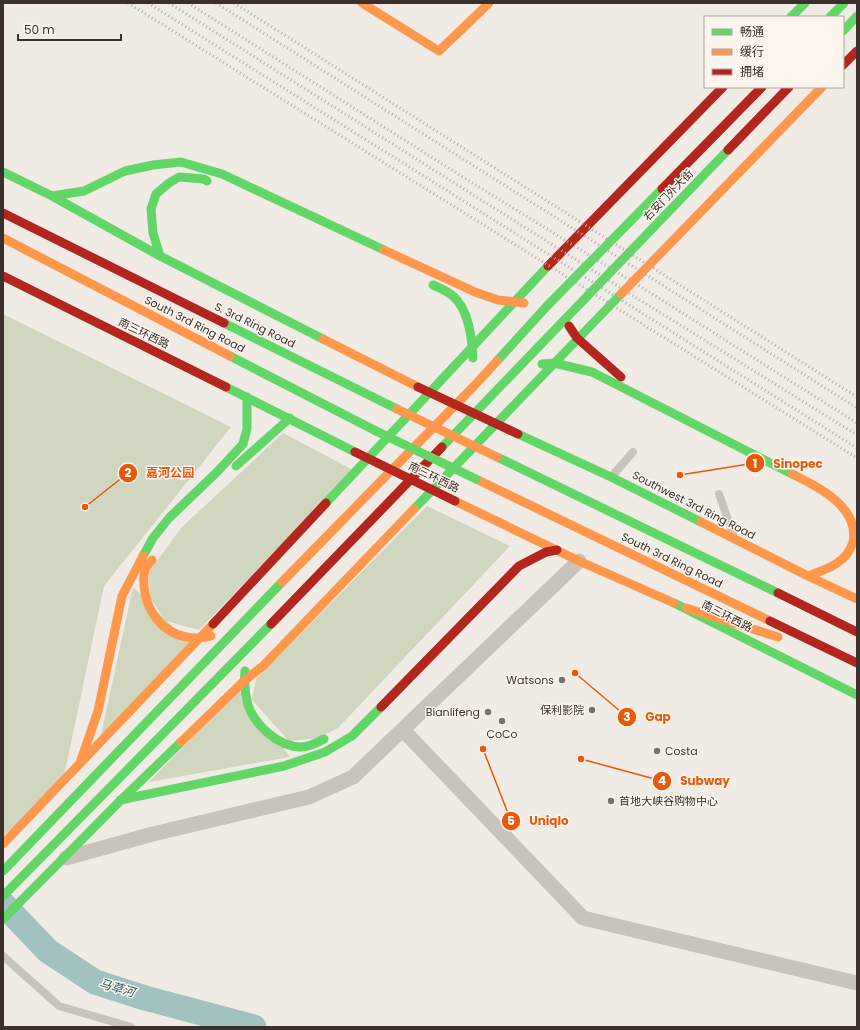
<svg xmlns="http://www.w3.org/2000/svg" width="860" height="1030" font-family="Poppins,'Noto Sans SC',sans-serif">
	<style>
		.green { fill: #d1d6bf }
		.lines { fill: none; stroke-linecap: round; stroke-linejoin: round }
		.river { stroke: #a1c2c1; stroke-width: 25 }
		.lane { stroke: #c9c3be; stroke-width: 8 }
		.street { stroke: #c9c3be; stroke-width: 15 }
		.fast { stroke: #63d668; stroke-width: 9 }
		.slow { stroke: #ff974d; stroke-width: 9 }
		.jam { stroke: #b3261e; stroke-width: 9 }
		.rail { stroke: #b1aca8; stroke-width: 3; stroke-dasharray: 1 3; stroke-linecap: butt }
		.fast-bridge { stroke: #63d668; stroke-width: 9 }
		.slow-bridge { stroke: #ff974d; stroke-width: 9 }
		.jam-bridge { stroke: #b3261e; stroke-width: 9 }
		.poi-dot { fill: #7a716c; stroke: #fbf5ee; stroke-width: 1.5 }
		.labels { text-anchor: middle; stroke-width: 3; stroke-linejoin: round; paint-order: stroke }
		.street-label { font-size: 11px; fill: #3b302b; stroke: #fbf5ee }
		.poi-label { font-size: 11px; fill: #3b302b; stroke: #fbf5ee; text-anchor: end }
		.water-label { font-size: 12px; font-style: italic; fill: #1f5a5e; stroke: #fbf5ee }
		.leader { fill: none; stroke: #e8590c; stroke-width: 1.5 }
		.callout-dot { fill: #e8590c; stroke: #fbf5ee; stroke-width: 1.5 }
		.mark-label { font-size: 12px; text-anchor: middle; font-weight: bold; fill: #fff }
		.callout-label { font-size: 12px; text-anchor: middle; font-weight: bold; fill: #e8590c; stroke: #fbf5ee; stroke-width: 3; stroke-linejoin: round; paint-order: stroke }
	</style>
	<rect width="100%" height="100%" fill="#f0ebe5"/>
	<path class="green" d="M 3,314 L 231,427 L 104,586 L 62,786 L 3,836 Z
		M 283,433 L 353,470 L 199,630 L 166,621 L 150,598 L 149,572 L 181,528 Z
		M 427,506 L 510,546 L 338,728 L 318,738 L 289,741 L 252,700 L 256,679 Z
		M 133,587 L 190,644 L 101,735 Z
		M 239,690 L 290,757 L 149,782 Z"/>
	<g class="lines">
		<path class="river" d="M 3,904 L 48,951 L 95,982 L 145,998 L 254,1027"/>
		<path class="lane" d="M 612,476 L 633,452
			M 719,494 L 733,534
			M 3,956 L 59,1006 L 131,1027"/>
		<path class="street" d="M 403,730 L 583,918 L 857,983
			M 66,858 L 153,834 L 309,797 L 353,777 L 579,561"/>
		<path class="fast" d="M 791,17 L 805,3
			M 830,17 L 844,3
			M 843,31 L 857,16
			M 3,172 L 52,196 L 160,256 L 323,339
			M 52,196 L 84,191 L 125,171 L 153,165 L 181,162 L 222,174 L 384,250
			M 160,256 L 153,233 L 151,209 L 156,194 L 169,183 L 179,177 L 204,179 L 207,181
			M 433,285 C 440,288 447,291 453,296 C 469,310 472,338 473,358
			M 224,323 L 397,409
			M 230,356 L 376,431
			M 497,361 L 547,306 L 662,189
			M 542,364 L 554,363 L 592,372 L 792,474
			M 226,387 L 355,452
			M 518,434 L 611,477 L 701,522
			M 442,447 L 728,150
			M 497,457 L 778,593
			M 236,466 L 290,418
			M 326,503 L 548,266
			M 414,509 L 621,294
			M 143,556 L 153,538 L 169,518 L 217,472 L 243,444 L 247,429 L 247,397
			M 674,603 L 857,695
			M 245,671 C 244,682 245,694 248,705 C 255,725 278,747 301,747 C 309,747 317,743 324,739
			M 120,800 L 284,766 L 325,752 L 352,736 L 381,707
			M 3,871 L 282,582
			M 3,896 L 271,624
			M 3,919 L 121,800 L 181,742"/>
		<path class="slow" d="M 362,3 L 439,51 L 489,3
			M 3,238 L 230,356
			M 384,250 L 475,292 L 498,300 L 524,303
			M 621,294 L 822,87
			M 323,339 L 418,387
			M 792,474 C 817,486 860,507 853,542 C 847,563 827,569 808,576
			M 476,479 L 770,621
			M 455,501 L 579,561 L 674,603
			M 701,522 L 808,576 L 857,599
			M 152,560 C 150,563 146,566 145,570 C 143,575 144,581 144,586 C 146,610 161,632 186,637 C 195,639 203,638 211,636
			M 282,582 L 474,386 L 497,361
			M 686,608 L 778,637
			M 181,742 L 244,681 L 263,666 L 414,509
			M 81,760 L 98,711 L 122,596 L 143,556
			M 3,844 L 213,624"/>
		<path class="jam" d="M 843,65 L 857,51
			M 728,150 L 789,87
			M 662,189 L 762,87
			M 3,213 L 224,323
			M 548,266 L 723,87
			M 3,276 L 226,387
			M 569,326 L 577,338 L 621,377
			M 778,593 L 857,632
			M 770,621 L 857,663
			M 213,624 L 326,503
			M 271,624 L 442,447
			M 381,707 L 519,566 L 546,552 L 557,550"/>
		<path class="rail" d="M 128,3 L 857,458
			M 148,3 L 857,448
			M 169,3 L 640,300 L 857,435
			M 188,3 L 466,179 L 649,292 L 857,423
			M 216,3 L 857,408
			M 234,3 L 857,397"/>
		<path class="fast-bridge" d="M 376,431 L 476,479"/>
		<path class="slow-bridge" d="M 397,409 L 497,457"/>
		<path class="jam-bridge" d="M 418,387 L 518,434
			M 355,452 L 455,501"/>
	</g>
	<g class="poi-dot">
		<circle cx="562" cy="680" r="4"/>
		<circle cx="592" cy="710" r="4"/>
		<circle cx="488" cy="712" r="4"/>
		<circle cx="502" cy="721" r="4"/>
		<circle cx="657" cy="751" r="4"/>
		<circle cx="611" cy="801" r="4"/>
	</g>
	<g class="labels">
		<g class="street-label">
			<text transform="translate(668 195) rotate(-46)" y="4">右安门外大街</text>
			<text transform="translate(195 324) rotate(27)" y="4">South 3rd Ring Road</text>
			<text transform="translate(255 325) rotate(26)" y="4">S. 3rd Ring Road</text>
			<text transform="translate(144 333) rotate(26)" y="4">南三环西路</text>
			<text transform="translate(434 477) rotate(26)" y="4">南三环西路</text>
			<text transform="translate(694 505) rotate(27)" y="4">Southwest 3rd Ring Road</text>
			<text transform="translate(672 560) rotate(26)" y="4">South 3rd Ring Road</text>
			<text transform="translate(727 616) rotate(27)" y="4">南三环西路</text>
		</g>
		<g class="poi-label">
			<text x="554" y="684">Watsons</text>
			<text x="584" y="714">保利影院</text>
			<text x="480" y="716">Bianlifeng</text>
			<text x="502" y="738" text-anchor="middle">CoCo</text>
			<text x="665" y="755" text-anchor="start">Costa</text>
			<text x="619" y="805" text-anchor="start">首地大峡谷购物中心</text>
		</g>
		<g class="water-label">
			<text transform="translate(117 988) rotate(16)" y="4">马草河</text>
		</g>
	</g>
	<path class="leader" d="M680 475L755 463M85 507L128 473M575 673L627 717M581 759L662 781M483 749L511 821"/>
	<g class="callout-dot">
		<circle cx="680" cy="475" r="4"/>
		<circle cx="85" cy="507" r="4"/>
		<circle cx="575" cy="673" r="4"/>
		<circle cx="581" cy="759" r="4"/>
		<circle cx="483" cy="749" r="4"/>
		<circle cx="755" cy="463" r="10"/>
		<circle cx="128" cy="473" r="10"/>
		<circle cx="627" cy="717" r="10"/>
		<circle cx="662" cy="781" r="10"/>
		<circle cx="511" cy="821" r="10"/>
	</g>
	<g class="mark-label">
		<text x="755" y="468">1</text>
		<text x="128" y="477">2</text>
		<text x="627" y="721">3</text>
		<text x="662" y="785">4</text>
		<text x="511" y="825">5</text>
	</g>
	<g class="callout-label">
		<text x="798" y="468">Sinopec</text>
		<text x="170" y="477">嘉河公园</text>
		<text x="658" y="721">Gap</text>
		<text x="705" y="785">Subway</text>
		<text x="549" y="825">Uniqlo</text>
	</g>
	<rect width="860" height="1030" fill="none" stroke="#3b302b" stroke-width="8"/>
	<rect x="704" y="16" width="140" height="72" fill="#fbf5ee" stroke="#aea6a0"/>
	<rect x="712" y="29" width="20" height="6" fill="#63d668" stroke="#aea6a0"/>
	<text x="740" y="36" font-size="12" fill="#3b302b">畅通</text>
	<rect x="712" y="49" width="20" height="6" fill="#ff974d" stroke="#aea6a0"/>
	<text x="740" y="56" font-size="12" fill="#3b302b">缓行</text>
	<rect x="712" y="69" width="20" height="6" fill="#b3261e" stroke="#aea6a0"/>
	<text x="740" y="76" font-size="12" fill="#3b302b">拥堵</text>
	<path d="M18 34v6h103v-6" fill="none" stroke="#3b302b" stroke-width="2"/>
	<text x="24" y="34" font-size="12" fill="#3b302b" stroke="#fbf5ee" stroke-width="3" paint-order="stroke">50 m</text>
</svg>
